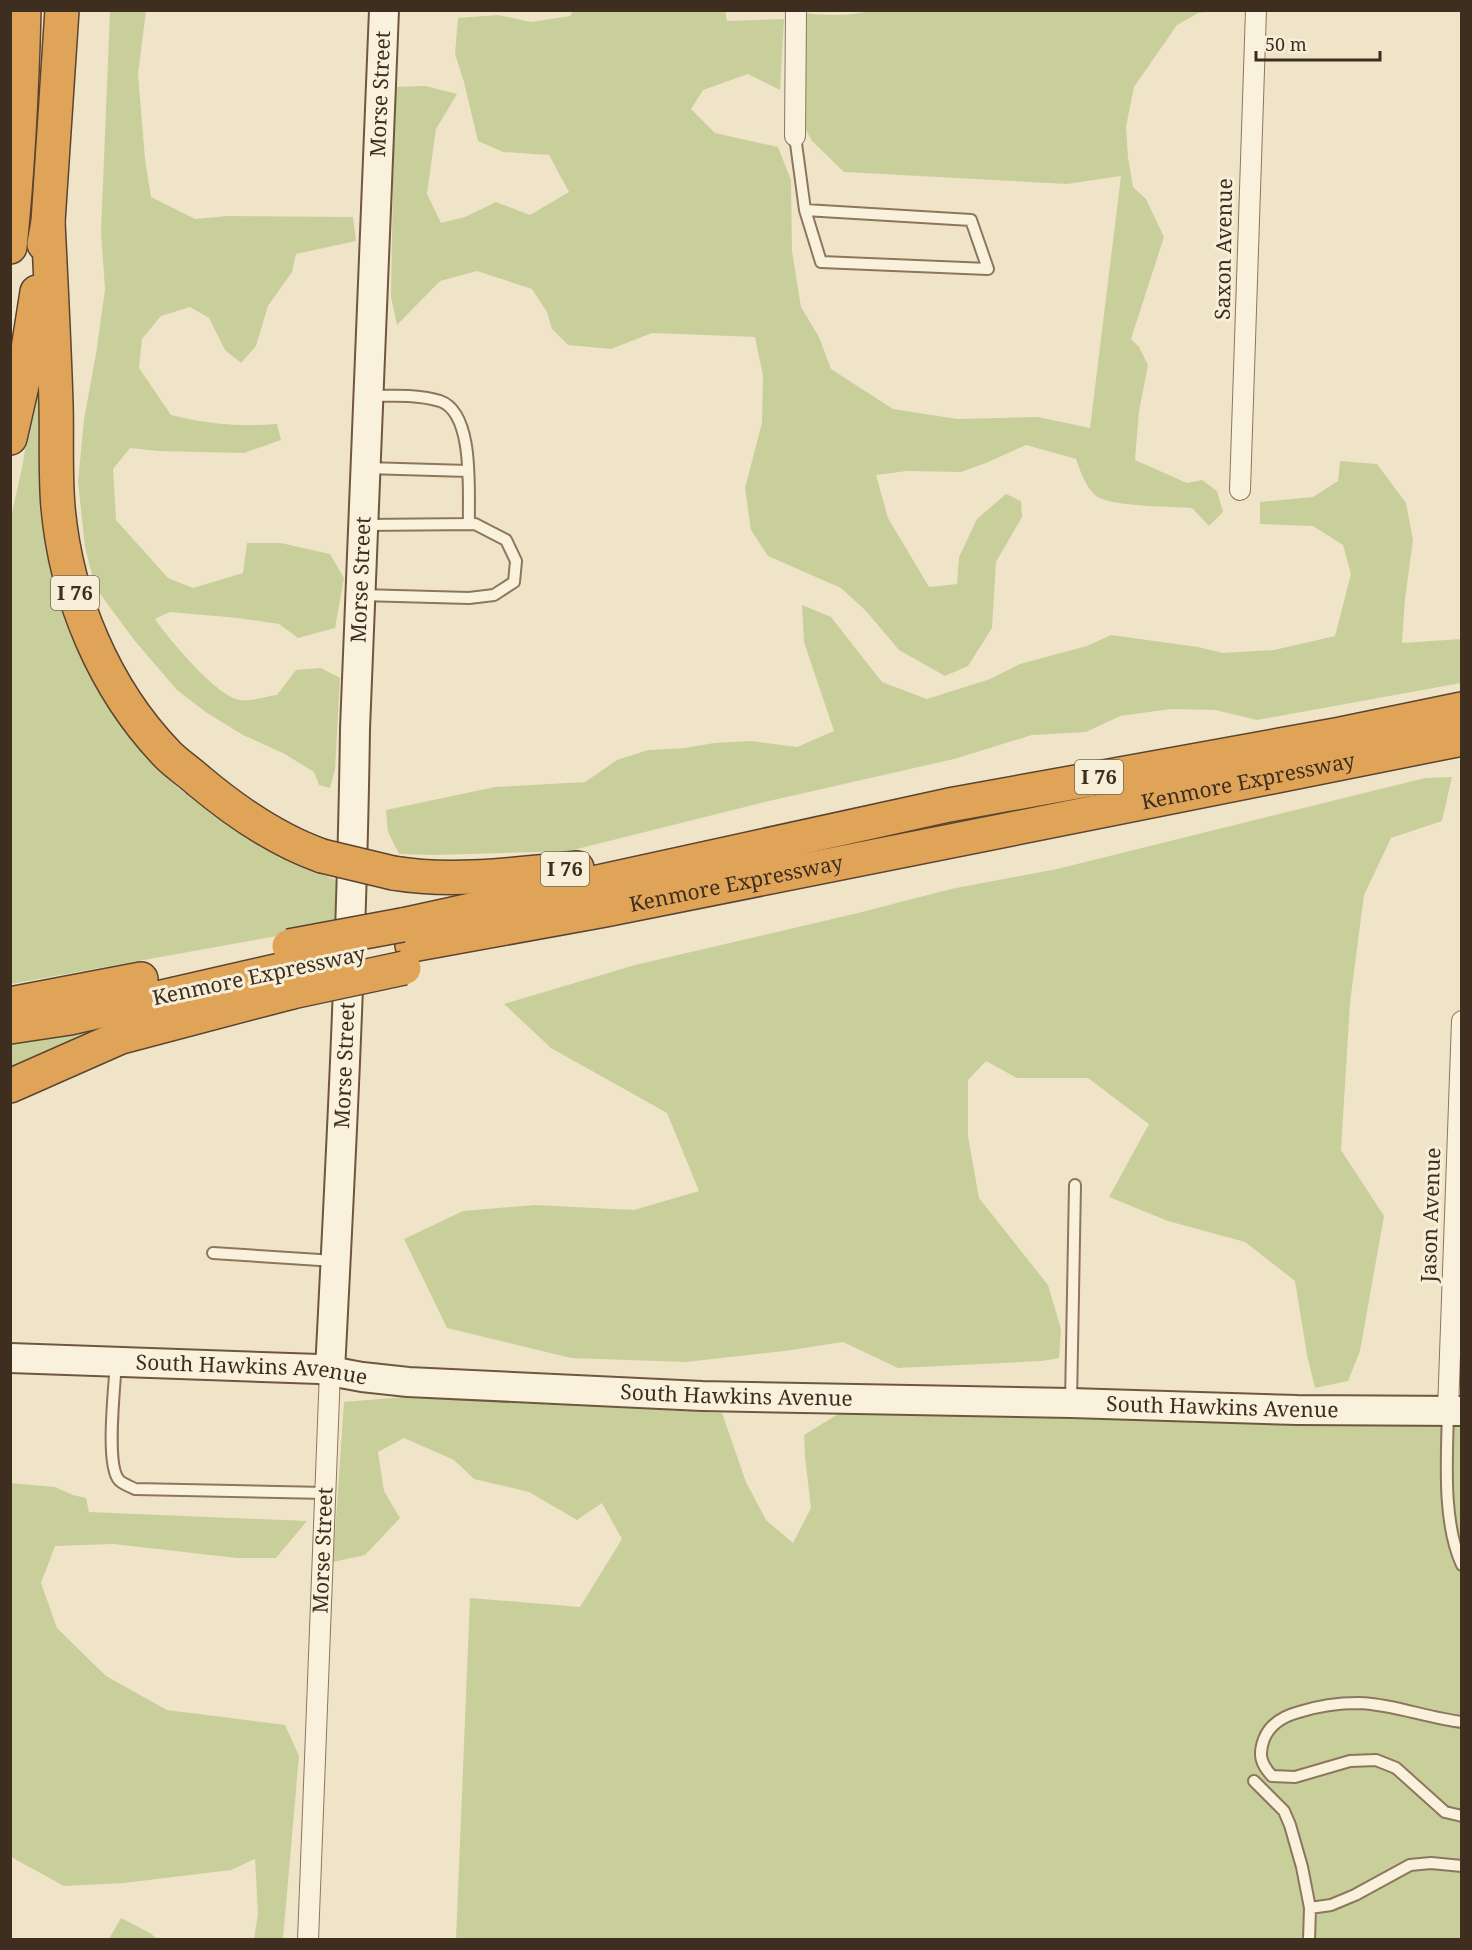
<svg xmlns="http://www.w3.org/2000/svg" width="1472" height="1950" font-family="'Noto Serif',serif">
	<style>
		.green { fill: #c9cf9b }
		.lines { fill: none; stroke-linecap: round; stroke-linejoin: round }
		.lane-casing { stroke: #8d765c; stroke-width: 14 }
		.street-casing { stroke: #8d765c; stroke-width: 22 }
		.secondary-casing { stroke: #6f573f; stroke-width: 32 }
		.highway-casing { stroke: #5b4430; stroke-width: 36 }
		.lane { stroke: #faf1dc; stroke-width: 10 }
		.street { stroke: #faf1dc; stroke-width: 20 }
		.secondary { stroke: #faf1dc; stroke-width: 28 }
		.highway { stroke: #e0a458; stroke-width: 33 }
		.highway-bridge-casing { stroke: #5b4430; stroke-width: 36; stroke-linecap: butt }
		.highway-bridge { stroke: #e0a458; stroke-width: 33 }
		.labels { text-anchor: middle; stroke-width: 6; stroke-linejoin: round; paint-order: stroke }
		.shield { fill: #f7eed8; stroke: #756857; stroke-width: 1.5 }
		.shield-label { font-size: 20px; font-weight: bold; fill: #3d2e20 }
		.street-label { font-size: 21px; fill: #3d2e20; stroke: #f7eed8 }
	</style>
	<rect width="100%" height="100%" fill="#f0e4c8"/>
	<path class="green" d="M 725,10 L 727,21 L 784,19 L 780,90 L 748,74 L 703,90 L 691,109 L 715,133 L 778,147 L 791,180 L 792,251 L 801,307 L 819,337 L 831,369 L 893,409 L 957,419 L 1038,417 L 1090,428 L 1121,176 L 1067,184 L 844,172 L 812,141 L 803,125 L 804,13 C 829,16 851,16 875,10 L 1219,11 L 1198,13 L 1177,25 L 1134,87 L 1126,127 L 1128,157 L 1133,187 L 1146,199 L 1164,237 L 1131,339 L 1139,347 L 1148,365 L 1139,411 L 1135,460 L 1187,483 L 1202,480 L 1217,491 L 1223,512 L 1209,526 L 1192,508 C 1174,507 1107,506 1096,496 C 1085,486 1081,473 1076,459 L 1026,445 L 986,463 L 961,472 L 907,471 L 876,475 L 888,518 L 929,587 L 957,584 L 959,557 L 977,519 L 1006,494 L 1021,501 L 1022,517 L 996,562 L 992,628 L 968,666 L 945,676 L 899,650 L 866,611 L 841,588 L 768,556 L 751,530 L 745,488 L 762,423 L 763,376 L 755,337 L 652,333 L 611,349 L 568,345 L 552,329 L 547,312 L 532,289 L 477,271 L 440,281 L 397,325 L 391,297 L 394,122 L 392,87 L 426,86 L 457,94 L 436,129 L 427,194 L 441,223 L 465,217 L 496,202 L 530,215 L 569,192 L 549,155 L 503,152 L 478,141 L 464,82 L 455,54 L 458,18 L 498,15 L 531,22 L 570,16 L 573,11 Z
		M 110,11 L 146,11 L 138,74 L 145,159 L 151,197 L 195,219 L 228,216 L 353,217 L 356,241 L 296,254 L 292,272 L 268,306 L 256,346 L 241,363 L 225,350 L 209,318 L 190,307 L 161,316 L 142,339 L 139,368 L 171,415 C 207,424 240,427 277,424 L 281,440 L 244,453 L 158,451 L 130,448 L 113,469 L 116,520 L 168,578 L 193,588 L 243,573 L 247,543 L 281,543 L 330,554 L 344,578 L 335,628 L 298,638 L 279,624 L 238,618 L 170,612 L 155,619 C 168,638 217,697 240,700 C 249,702 267,696 277,695 L 296,670 L 321,668 L 340,678 L 335,770 L 330,788 L 319,785 L 314,772 L 283,753 L 243,735 L 207,713 L 177,690 L 134,640 L 95,587 L 85,547 L 78,482 L 84,419 L 96,354 L 105,289 L 101,232 Z
		M 34,386 L 40,387 L 51,566 L 62,610 L 92,679 L 149,757 L 177,787 L 210,813 L 302,867 L 339,881 L 338,921 L 289,929 L 288,934 L 11,984 L 10,522 L 23,463 Z
		M 1340,461 L 1377,464 L 1406,503 L 1413,540 L 1405,599 L 1402,643 L 1461,639 L 1461,683 L 1257,720 L 1215,710 L 1171,709 L 1120,716 L 1086,732 L 1032,735 L 954,759 L 769,801 L 569,851 L 435,855 L 399,854 L 388,832 L 386,810 L 495,787 L 585,782 L 617,760 L 648,750 L 685,748 L 714,743 L 751,741 L 797,747 L 834,731 L 804,642 L 802,605 L 831,617 L 882,682 L 927,699 L 990,679 L 1020,664 L 1087,646 L 1111,635 L 1198,647 L 1223,653 L 1274,650 L 1335,636 L 1351,574 L 1343,545 L 1313,526 L 1260,524 L 1260,502 L 1313,497 L 1338,481 Z
		M 1452,777 L 1442,821 L 1391,838 L 1364,895 L 1350,1003 L 1341,1150 L 1384,1216 L 1360,1351 L 1348,1381 L 1315,1388 L 1307,1355 L 1295,1281 L 1245,1242 L 1168,1221 L 1109,1197 L 1149,1124 L 1088,1078 L 1017,1078 L 986,1061 L 968,1080 L 968,1136 L 979,1198 L 1048,1285 L 1061,1329 L 1059,1358 L 1042,1361 L 898,1368 L 843,1342 L 785,1351 L 686,1362 L 571,1358 L 447,1328 L 404,1239 L 463,1211 L 535,1205 L 634,1210 L 699,1191 L 667,1113 L 551,1048 L 504,1004 L 635,965 L 858,913 L 951,889 L 1057,869 L 1425,778 Z
		M 93,1030 L 84,1034 L 11,1066 L 10,1043 Z
		M 416,1396 L 722,1413 L 746,1482 L 766,1520 L 793,1543 L 811,1508 L 805,1457 L 804,1435 L 848,1408 L 1461,1423 L 1461,1939 L 456,1939 L 470,1598 L 580,1607 L 622,1539 L 602,1503 L 577,1520 L 529,1492 L 474,1479 L 454,1460 L 404,1438 L 378,1452 L 384,1491 L 400,1518 L 365,1555 L 333,1562 L 344,1402 Z
		M 10,1483 L 55,1487 L 73,1495 L 86,1498 L 89,1512 L 307,1521 L 276,1558 L 237,1558 L 113,1544 L 55,1546 L 41,1583 L 57,1628 L 106,1676 L 167,1710 L 285,1725 L 299,1756 L 283,1939 L 254,1939 L 258,1914 L 255,1859 L 231,1870 L 124,1883 L 64,1886 L 11,1857 Z
		M 121,1918 L 150,1933 L 157,1939 L 109,1939 Z"/>
	<g class="lines">
		<defs>
			<path id="lane" d="M 795,136 L 805,210 L 971,220 L 988,269 L 821,262 L 805,210
				M 371,396 C 394,396 417,394 440,401 C 475,413 468,493 469,524
				M 366,468 L 468,471
				M 361,595 L 469,598 L 494,595 L 514,582 L 516,561 L 506,540 L 475,524 L 363,525
				M 213,1253 L 335,1261
				M 116,1361 C 115,1384 105,1465 119,1480 C 122,1484 130,1486 135,1489 L 326,1493
				M 1071,1402 L 1075,1185
				M 1448,1411 C 1447,1457 1442,1522 1462,1565
				M 1462,1722 C 1427,1718 1393,1704 1358,1703 C 1338,1703 1318,1706 1299,1712 C 1284,1716 1270,1724 1264,1739 C 1258,1755 1261,1764 1272,1776 L 1295,1777 L 1350,1761 L 1376,1760 L 1396,1768 L 1445,1812 L 1462,1816
				M 1254,1781 L 1284,1811 L 1290,1825 L 1302,1867 L 1310,1908 L 1309,1940
				M 1310,1908 L 1331,1905 L 1355,1895 L 1410,1865 L 1431,1863 L 1462,1866"/>
			<g id="street">
				<path d="M 795,136 L 796,10"/>
				<path d="M 1240,490 L 1256,10"/>
				<path d="M 1448,1410 L 1462,1021"/>
				<path id="s1" d="M 308,1940 L 330,1371"/>
			</g>
			<g id="secondary">
				<path id="s2" d="M 10,1358 L 319,1369 L 362,1377 L 408,1382 L 702,1396 L 1071,1403 L 1297,1410 L 1462,1411"/>
				<path id="s3" d="M 330,1371 C 341,1157 352,943 355,729 L 384,10"/>
			</g>
			<g id="highway">
				<path d="M 48,222 C 51,282 54,342 56,403 C 57,437 55,472 58,507 C 66,597 104,689 168,755 C 177,764 189,772 199,781 C 236,812 276,840 322,856"/>
				<path d="M 44,244 L 48,222 L 62,10"/>
				<path d="M 10,247 C 18,169 22,90 24,10"/>
				<path d="M 10,438 L 23,381 L 37,292"/>
				<path d="M 393,873 C 453,883 516,874 577,868"/>
				<path d="M 402,925 L 949,805 L 1341,734 L 1462,709"/>
				<path id="s4" d="M 412,945 L 605,910 L 1462,739"/>
				<path d="M 10,1004 L 141,979"/>
				<path d="M 10,1027 L 70,1018 L 293,967"/>
				<path d="M 10,1086 L 121,1037 L 292,992"/>
			</g>
		</defs>
		<use href="#lane" class="lane-casing"/>
		<use href="#street" class="street-casing"/>
		<use href="#secondary" class="secondary-casing"/>
		<use href="#highway" class="highway-casing"/>
		<use href="#lane" class="lane"/>
		<use href="#street" class="street"/>
		<use href="#secondary" class="secondary"/>
		<use href="#highway" class="highway"/>
		<defs>
			<path id="highway-bridge" d="M 322,856 L 393,873
				M 289,946 L 402,925
				M 292,992 L 404,968"/>
		</defs>
		<use href="#highway-bridge" class="highway-bridge-casing"/>
		<use href="#highway-bridge" class="highway-bridge"/>
	</g>
	<g class="labels">
		<g class="shield">
			<rect x="51" y="576" width="48" height="34" rx="4.5"/>
			<rect x="1075" y="760" width="48" height="34" rx="4.5"/>
			<rect x="541" y="852" width="48" height="34" rx="4.5"/>
		</g>
		<g class="shield-label">
			<text x="75" y="600">I 76</text>
			<text x="1099" y="784">I 76</text>
			<text x="565" y="876">I 76</text>
		</g>
		<g class="street-label">
			<text dy="7" stroke="none"><textPath href="#s3" startOffset="1278">Morse Street</textPath></text>
			<text transform="translate(1224 249) rotate(-89)" y="7">Saxon Avenue</text>
			<text dy="7" stroke="none"><textPath href="#s3" startOffset="792">Morse Street</textPath></text>
			<text dy="7" stroke="none"><textPath href="#s4" startOffset="852">Kenmore Expressway</textPath></text>
			<text dy="7" stroke="none"><textPath href="#s4" startOffset="330">Kenmore Expressway</textPath></text>
			<text transform="translate(259 976) rotate(-12)" y="7">Kenmore Expressway</text>
			<text dy="7" stroke="none"><textPath href="#s3" startOffset="306">Morse Street</textPath></text>
			<text transform="translate(1431 1215) rotate(-88)" y="7">Jason Avenue</text>
			<text dy="7" stroke="none"><textPath href="#s2" startOffset="242">South Hawkins Avenue</textPath></text>
			<text dy="7" stroke="none"><textPath href="#s2" startOffset="728">South Hawkins Avenue</textPath></text>
			<text dy="7" stroke="none"><textPath href="#s2" startOffset="1214">South Hawkins Avenue</textPath></text>
			<text dy="7" stroke="none"><textPath href="#s1" startOffset="390">Morse Street</textPath></text>
		</g>
	</g>
	<rect width="1472" height="1950" fill="none" stroke="#3d2e20" stroke-width="24"/>
	<path d="M1256 51v9h124v-9" fill="none" stroke="#3d2e20" stroke-width="3"/>
	<text x="1265" y="51" font-size="18" fill="#3d2e20" stroke="#f7eed8" stroke-width="4.5" paint-order="stroke">50 m</text>
</svg>
